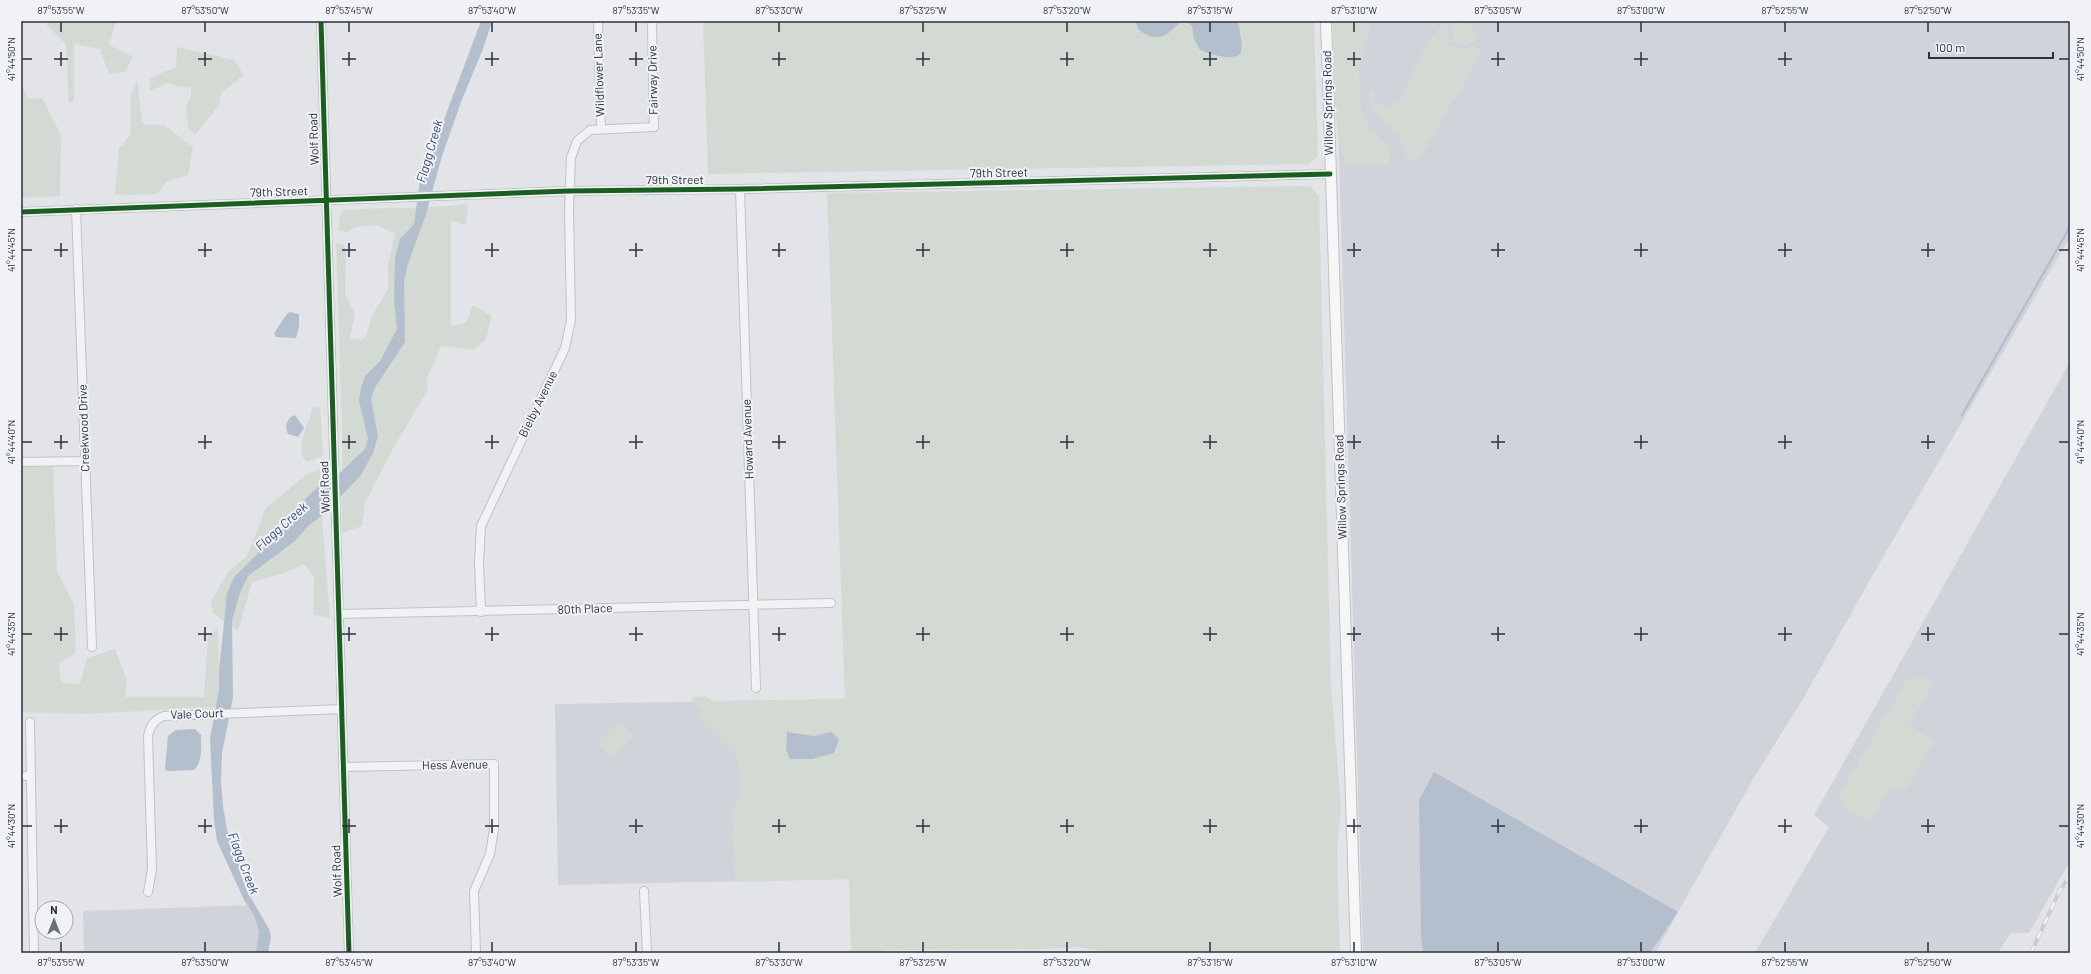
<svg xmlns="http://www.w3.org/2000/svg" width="2091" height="974" font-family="Barlow,sans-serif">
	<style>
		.built { fill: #d1d3da }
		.green { fill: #d3dad3 }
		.water { fill: #b4bfce }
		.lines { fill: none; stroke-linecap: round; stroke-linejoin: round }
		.stream { stroke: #b4bfce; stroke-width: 2.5 }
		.minor-casing { stroke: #c1c2c5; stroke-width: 10 }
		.major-casing { stroke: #bfc1c4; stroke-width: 12 }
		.minor { stroke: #f1f2f4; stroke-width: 8 }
		.major { stroke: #f6f6f6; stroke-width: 10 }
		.rail-casing { stroke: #cbccce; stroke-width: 4 }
		.rail { stroke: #f0f2f6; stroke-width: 2.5; stroke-dasharray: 8; stroke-linecap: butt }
		.cycleway-casing { stroke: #f0f2f6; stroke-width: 8 }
		.cycleway { stroke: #1b5e20; stroke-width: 5 }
		.ticks { fill: none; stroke: #2b313e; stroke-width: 1.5 }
		.labels { text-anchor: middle; stroke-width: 4; stroke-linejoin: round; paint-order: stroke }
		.street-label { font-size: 12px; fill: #2b313e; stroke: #f0f2f6 }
		.water-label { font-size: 13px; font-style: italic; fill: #394e6e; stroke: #f0f2f6 }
		.neatline { fill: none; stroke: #2b313e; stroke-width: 1.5 }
		.ticks-label { font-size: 10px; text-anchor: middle; fill: #2b313e }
	</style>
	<rect width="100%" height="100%" fill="#e2e4e7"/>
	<path class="built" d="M 1335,21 L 2070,21 L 2070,237 L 1879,564 L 1803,699 L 1753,779 L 1655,953 L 1363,953 Z
		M 2070,362 L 2070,861 L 2029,933 L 2011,933 L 1998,953 L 1755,953 L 1829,827 L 1814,815 Z
		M 845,699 L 849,879 L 558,885 L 555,704 Z
		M 252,905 L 266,953 L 84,953 L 83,911 Z"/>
	<path class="green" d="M 47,21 L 116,21 L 109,45 L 133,57 L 125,72 L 109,74 L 100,49 L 74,44 L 74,100 L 69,104 L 66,44 L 47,26 Z
		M 703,21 L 1314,21 L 1318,156 L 1309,164 L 708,174 Z
		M 1333,21 L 1372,21 L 1359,68 L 1361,110 L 1370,127 L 1390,148 L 1391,158 L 1387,164 C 1379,165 1353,168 1347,163 C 1332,151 1334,45 1333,21 Z
		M 1453,21 L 1468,21 L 1474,29 L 1476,42 L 1461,46 L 1452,42 Z
		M 1448,22 L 1449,43 L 1463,50 L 1471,45 L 1481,50 L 1474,66 L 1424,151 L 1419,158 L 1411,161 L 1406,157 L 1399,138 L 1380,119 L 1371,106 L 1369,93 L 1371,91 L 1375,93 L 1373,100 L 1388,108 L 1392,102 L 1397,105 L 1430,35 L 1434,35 L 1439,28 Z
		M 177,47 L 234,60 L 244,75 L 221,93 L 219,105 L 195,135 L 188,128 L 186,107 L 191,96 L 191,87 L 179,87 L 168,83 L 150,91 L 150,78 L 176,67 Z
		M 137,81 L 142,122 L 146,125 L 164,125 L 193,147 L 188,175 L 167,181 L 157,194 L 115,195 L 119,148 L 131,134 L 131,95 Z
		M 21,87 L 23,87 L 28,99 L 42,98 L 61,135 L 60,196 L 21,198 Z
		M 1310,186 L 1319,197 L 1331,685 L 1341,807 L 1337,851 L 1340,953 L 1111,953 L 1078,947 L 1045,949 L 885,950 L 881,953 L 851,953 L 849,879 L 735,882 L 732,812 L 740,797 L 738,758 L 698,718 L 704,710 L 691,698 L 705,696 L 713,701 L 845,699 L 827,193 Z
		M 468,204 L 466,225 L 451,221 L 451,326 L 466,323 L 473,305 L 492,316 L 486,339 L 474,350 L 441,346 L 426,381 L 428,390 L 391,452 L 365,503 L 362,526 L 342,533 L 342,428 L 336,243 L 343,244 L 346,250 L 345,294 L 355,314 L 350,338 L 362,340 L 366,337 L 372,316 L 388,289 L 388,265 L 395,234 L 377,225 L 355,227 L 347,232 L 338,230 L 340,214 L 345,210 C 386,207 427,209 468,204 Z
		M 313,407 L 320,407 L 323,456 L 306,462 C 294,448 309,423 313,407 Z
		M 21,467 L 53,467 L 57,571 L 74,605 L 76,653 L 59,663 L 61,683 L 80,684 L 87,658 L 115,649 L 127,680 L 125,697 L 204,697 L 208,637 L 218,628 L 219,690 L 217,707 L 84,714 L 21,712 Z
		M 323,468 L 322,520 L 330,618 L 313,615 L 314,577 L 304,564 L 287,572 L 252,582 L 238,631 L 213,613 L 211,601 L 229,571 L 247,556 L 266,508 L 306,475 Z
		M 1921,677 L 1933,683 L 1909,725 L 1934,741 L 1904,792 L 1892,786 L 1869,821 L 1844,807 L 1840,794 L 1907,679 Z
		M 619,721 L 634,736 L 611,758 L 597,743 Z"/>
	<path class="water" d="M 481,21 L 492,21 L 483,49 L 461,102 L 442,156 L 426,214 L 407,267 L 404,282 L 405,342 L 374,389 L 371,399 L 378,436 L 373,453 L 361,475 L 325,513 L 309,525 L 295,541 L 248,576 L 240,593 L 232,620 L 233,698 L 222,753 L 221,779 L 223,806 L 227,830 L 236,849 L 241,875 L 247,891 L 269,929 L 271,937 L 268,953 L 256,953 L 259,931 L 254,915 L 244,900 L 217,841 L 214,820 L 210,739 L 219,690 L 219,670 L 227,594 L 234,577 L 278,534 L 294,510 L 321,484 L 341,472 L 365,449 L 368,439 L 359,401 L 361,388 L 365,376 L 380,361 L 397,329 L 394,300 L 395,258 L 400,239 L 414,224 L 420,180 L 431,159 L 437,138 Z
		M 1135,21 L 1238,21 L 1242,45 L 1241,53 C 1233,62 1210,54 1200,50 L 1194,39 L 1192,26 L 1187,22 L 1180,22 C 1167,36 1157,44 1139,30 Z
		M 290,312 L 299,314 L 299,327 L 296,338 L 276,337 L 274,333 L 287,314 Z
		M 295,415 L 304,428 L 298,437 L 288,434 C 284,426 287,418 295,415 Z
		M 195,729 L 201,735 C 201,747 203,761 194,770 L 167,771 L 165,769 L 168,736 L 176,730 Z
		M 787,732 L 814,736 L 831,732 L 839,739 L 834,753 L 812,759 L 790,759 L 786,750 Z
		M 1434,772 L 1678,912 L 1650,953 L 1423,953 L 1421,935 L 1419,800 Z"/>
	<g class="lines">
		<path class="stream" d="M 1962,415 L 2070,227"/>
		<defs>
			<path id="minor" d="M 321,21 L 349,953
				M 598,21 L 601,128
				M 740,189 L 756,688
				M 76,209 L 92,647
				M 21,212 L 569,191 L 740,189 L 1330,174
				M 21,462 L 85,461
				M 481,612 L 479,562 L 481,526 L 565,348 L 571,320 L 569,209 L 571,158 L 577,141 L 590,130 L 654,127 L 652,26 L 653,21
				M 339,614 L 831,603
				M 30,722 L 34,953
				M 343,767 L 494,764 L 494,829 L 490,854 L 474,891 L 476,953
				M 21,776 L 30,776
				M 644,891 L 647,953
				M 148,892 L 152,869 L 148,736 C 150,726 154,720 164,716 L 342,709"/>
			<path id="major" d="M 1326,21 L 1356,953"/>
		</defs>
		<use href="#minor" class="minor-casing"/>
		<use href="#major" class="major-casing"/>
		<use href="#minor" class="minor"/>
		<use href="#major" class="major"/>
		<defs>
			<path id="rail" d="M 2031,953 L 2059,892 L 2070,875"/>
		</defs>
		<use href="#rail" class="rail-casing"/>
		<use href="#rail" class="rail"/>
		<defs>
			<path id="cycleway" d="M 321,21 L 349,953
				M 21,212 L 569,191 L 740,189 L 1330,174"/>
		</defs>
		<use href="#cycleway" class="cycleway-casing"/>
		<use href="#cycleway" class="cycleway"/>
	</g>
	<path class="ticks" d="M 61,22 L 61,32M 205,22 L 205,32M 349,22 L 349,32M 492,22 L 492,32M 636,22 L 636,32M 779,22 L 779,32M 923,22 L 923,32M 1067,22 L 1067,32M 1210,22 L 1210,32M 1354,22 L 1354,32M 1498,22 L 1498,32M 1641,22 L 1641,32M 1785,22 L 1785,32M 1928,22 L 1928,32M 61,52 L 61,66M 205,52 L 205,66M 349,52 L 349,66M 492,52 L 492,66M 636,52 L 636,66M 779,52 L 779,66M 923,52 L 923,66M 1067,52 L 1067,66M 1210,52 L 1210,66M 1354,52 L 1354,66M 1498,52 L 1498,66M 1641,52 L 1641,66M 1785,52 L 1785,66M 22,59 L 32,59M 54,59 L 68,59M 198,59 L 212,59M 342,59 L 356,59M 485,59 L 499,59M 629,59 L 643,59M 772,59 L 786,59M 916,59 L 930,59M 1060,59 L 1074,59M 1203,59 L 1217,59M 1347,59 L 1361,59M 1491,59 L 1505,59M 1634,59 L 1648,59M 1778,59 L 1792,59M 2059,59 L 2069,59M 61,243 L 61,257M 205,243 L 205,257M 349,243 L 349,257M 492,243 L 492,257M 636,243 L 636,257M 779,243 L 779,257M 923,243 L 923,257M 1067,243 L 1067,257M 1210,243 L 1210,257M 1354,243 L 1354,257M 1498,243 L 1498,257M 1641,243 L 1641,257M 1785,243 L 1785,257M 1928,243 L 1928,257M 22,250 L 32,250M 54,250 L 68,250M 198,250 L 212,250M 342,250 L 356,250M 485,250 L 499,250M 629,250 L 643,250M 772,250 L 786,250M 916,250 L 930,250M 1060,250 L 1074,250M 1203,250 L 1217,250M 1347,250 L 1361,250M 1491,250 L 1505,250M 1634,250 L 1648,250M 1778,250 L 1792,250M 1921,250 L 1935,250M 2059,250 L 2069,250M 61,435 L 61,449M 205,435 L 205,449M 349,435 L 349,449M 492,435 L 492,449M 636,435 L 636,449M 779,435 L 779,449M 923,435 L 923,449M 1067,435 L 1067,449M 1210,435 L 1210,449M 1354,435 L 1354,449M 1498,435 L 1498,449M 1641,435 L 1641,449M 1785,435 L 1785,449M 1928,435 L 1928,449M 22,442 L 32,442M 54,442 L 68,442M 198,442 L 212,442M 342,442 L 356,442M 485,442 L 499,442M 629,442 L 643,442M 772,442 L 786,442M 916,442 L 930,442M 1060,442 L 1074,442M 1203,442 L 1217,442M 1347,442 L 1361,442M 1491,442 L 1505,442M 1634,442 L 1648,442M 1778,442 L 1792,442M 1921,442 L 1935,442M 2059,442 L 2069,442M 61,627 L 61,641M 205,627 L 205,641M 349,627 L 349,641M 492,627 L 492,641M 636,627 L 636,641M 779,627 L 779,641M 923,627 L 923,641M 1067,627 L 1067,641M 1210,627 L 1210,641M 1354,627 L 1354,641M 1498,627 L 1498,641M 1641,627 L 1641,641M 1785,627 L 1785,641M 1928,627 L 1928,641M 22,634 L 32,634M 54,634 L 68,634M 198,634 L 212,634M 342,634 L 356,634M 485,634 L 499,634M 629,634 L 643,634M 772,634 L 786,634M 916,634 L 930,634M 1060,634 L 1074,634M 1203,634 L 1217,634M 1347,634 L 1361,634M 1491,634 L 1505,634M 1634,634 L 1648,634M 1778,634 L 1792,634M 1921,634 L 1935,634M 2059,634 L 2069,634M 61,819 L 61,833M 205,819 L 205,833M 349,819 L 349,833M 492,819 L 492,833M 636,819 L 636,833M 779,819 L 779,833M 923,819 L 923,833M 1067,819 L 1067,833M 1210,819 L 1210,833M 1354,819 L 1354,833M 1498,819 L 1498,833M 1641,819 L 1641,833M 1785,819 L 1785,833M 1928,819 L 1928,833M 22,826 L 32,826M 54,826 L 68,826M 198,826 L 212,826M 342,826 L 356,826M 485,826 L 499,826M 629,826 L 643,826M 772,826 L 786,826M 916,826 L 930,826M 1060,826 L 1074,826M 1203,826 L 1217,826M 1347,826 L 1361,826M 1491,826 L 1505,826M 1634,826 L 1648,826M 1778,826 L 1792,826M 1921,826 L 1935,826M 2059,826 L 2069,826M 61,942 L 61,952M 205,942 L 205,952M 349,942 L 349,952M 492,942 L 492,952M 636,942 L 636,952M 779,942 L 779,952M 923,942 L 923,952M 1067,942 L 1067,952M 1210,942 L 1210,952M 1354,942 L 1354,952M 1498,942 L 1498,952M 1641,942 L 1641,952M 1785,942 L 1785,952M 1928,942 L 1928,952"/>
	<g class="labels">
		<g class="street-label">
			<text transform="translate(599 75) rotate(-92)" y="4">Wildflower Lane</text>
			<text transform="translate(653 80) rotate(-91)" y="4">Fairway Drive</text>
			<text transform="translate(1328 103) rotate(-91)" y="4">Willow Springs Road</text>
			<text transform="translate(314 139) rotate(-92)" y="4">Wolf Road</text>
			<text transform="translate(999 173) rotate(-1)" y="4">79th Street</text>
			<text x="675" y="184">79th Street</text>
			<text transform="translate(279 192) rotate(-2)" y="4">79th Street</text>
			<text transform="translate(538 404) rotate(-64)" y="4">Bielby Avenue</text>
			<text transform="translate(84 428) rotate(-92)" y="4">Creekwood Drive</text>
			<text transform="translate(748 439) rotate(-92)" y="4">Howard Avenue</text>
			<text transform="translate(325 487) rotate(-92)" y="4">Wolf Road</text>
			<text transform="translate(1341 487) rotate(-92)" y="4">Willow Springs Road</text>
			<text transform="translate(585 609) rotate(-2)" y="4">80th Place</text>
			<text transform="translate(197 714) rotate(-2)" y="4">Vale Court</text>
			<text transform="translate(455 765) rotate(-1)" y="4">Hess Avenue</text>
			<text transform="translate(337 871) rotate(-92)" y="4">Wolf Road</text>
		</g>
		<g class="water-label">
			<text transform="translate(429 151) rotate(-74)" y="5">Flagg Creek</text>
			<text transform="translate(281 526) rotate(-42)" y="5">Flagg Creek</text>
			<text transform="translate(244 863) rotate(69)" y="5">Flagg Creek</text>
		</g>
	</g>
	<rect width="2091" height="974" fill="none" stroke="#f0f2f6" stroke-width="44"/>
	<g transform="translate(54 920)"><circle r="19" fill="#f0f2f6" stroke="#a1a5ac"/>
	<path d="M0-3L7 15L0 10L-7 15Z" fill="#6b7079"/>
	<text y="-6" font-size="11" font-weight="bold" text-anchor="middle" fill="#2b313e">N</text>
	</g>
	<path d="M1929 52v6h124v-6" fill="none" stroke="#2b313e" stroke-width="2"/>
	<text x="1935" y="52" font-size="12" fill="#2b313e" stroke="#f0f2f6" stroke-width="3" paint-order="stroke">100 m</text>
	<rect x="22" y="22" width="2047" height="930" class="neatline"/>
	<g class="ticks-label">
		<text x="61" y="14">87°53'55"W</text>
		<text x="205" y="14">87°53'50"W</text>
		<text x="349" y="14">87°53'45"W</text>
		<text x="492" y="14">87°53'40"W</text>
		<text x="636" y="14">87°53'35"W</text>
		<text x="779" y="14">87°53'30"W</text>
		<text x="923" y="14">87°53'25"W</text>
		<text x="1067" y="14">87°53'20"W</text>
		<text x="1210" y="14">87°53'15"W</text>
		<text x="1354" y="14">87°53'10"W</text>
		<text x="1498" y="14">87°53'05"W</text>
		<text x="1641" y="14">87°53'00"W</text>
		<text x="1785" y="14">87°52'55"W</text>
		<text x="1928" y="14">87°52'50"W</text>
		<text transform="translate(11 59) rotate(-90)" y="4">41°44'50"N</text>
		<text transform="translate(2080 59) rotate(-90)" y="4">41°44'50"N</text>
		<text transform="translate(11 250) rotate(-90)" y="4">41°44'45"N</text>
		<text transform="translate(2080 250) rotate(-90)" y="4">41°44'45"N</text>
		<text transform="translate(11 442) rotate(-90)" y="4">41°44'40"N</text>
		<text transform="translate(2080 442) rotate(-90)" y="4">41°44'40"N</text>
		<text transform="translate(11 634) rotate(-90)" y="4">41°44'35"N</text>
		<text transform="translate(2080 634) rotate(-90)" y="4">41°44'35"N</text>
		<text transform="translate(11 826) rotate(-90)" y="4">41°44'30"N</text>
		<text transform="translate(2080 826) rotate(-90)" y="4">41°44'30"N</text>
		<text x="61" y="966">87°53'55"W</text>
		<text x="205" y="966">87°53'50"W</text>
		<text x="349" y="966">87°53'45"W</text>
		<text x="492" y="966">87°53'40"W</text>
		<text x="636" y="966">87°53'35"W</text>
		<text x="779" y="966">87°53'30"W</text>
		<text x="923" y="966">87°53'25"W</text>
		<text x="1067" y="966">87°53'20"W</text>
		<text x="1210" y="966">87°53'15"W</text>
		<text x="1354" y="966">87°53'10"W</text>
		<text x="1498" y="966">87°53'05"W</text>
		<text x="1641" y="966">87°53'00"W</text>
		<text x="1785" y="966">87°52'55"W</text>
		<text x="1928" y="966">87°52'50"W</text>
	</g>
</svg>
